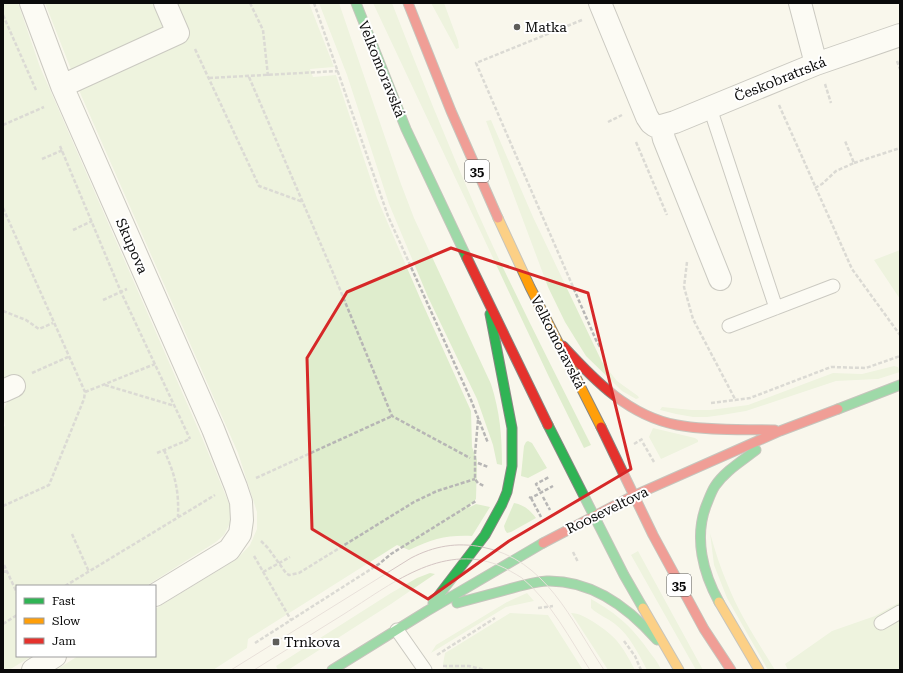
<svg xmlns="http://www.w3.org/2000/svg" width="903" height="673" font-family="'Roboto Serif',serif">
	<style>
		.green { fill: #dfedcd }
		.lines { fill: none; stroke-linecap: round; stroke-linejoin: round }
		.lane-casing { stroke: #92918c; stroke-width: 15 }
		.street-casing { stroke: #92918c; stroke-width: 24 }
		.fast-casing { stroke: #888782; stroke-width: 11 }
		.slow-casing { stroke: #888782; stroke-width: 11 }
		.jam-casing { stroke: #888782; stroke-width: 11 }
		.path { stroke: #b7b6b5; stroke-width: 2.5; stroke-dasharray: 4 2; stroke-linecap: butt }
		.lane { stroke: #fefefc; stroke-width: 13 }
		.street { stroke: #fefefc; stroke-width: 22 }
		.fast { stroke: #30b455; stroke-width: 9 }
		.slow { stroke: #ff9f0a; stroke-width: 9 }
		.jam { stroke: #e5322d; stroke-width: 9 }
		.tram { stroke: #d4c5c3; stroke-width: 1 }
		.marked { fill: none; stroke: #d62828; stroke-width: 3; stroke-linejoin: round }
		.poi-dot { fill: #5e5d59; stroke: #fff; stroke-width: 1.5 }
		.labels { text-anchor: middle; stroke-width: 4; stroke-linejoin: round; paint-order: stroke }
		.shield { fill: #fff; stroke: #545454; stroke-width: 1 }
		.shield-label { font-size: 13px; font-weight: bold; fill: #0a0a0a }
		.poi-label { font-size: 14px; fill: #0a0a0a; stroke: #fff; text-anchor: start }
		.street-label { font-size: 14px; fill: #0a0a0a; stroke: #fff }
	</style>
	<rect width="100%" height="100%" fill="#f9f7ec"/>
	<path class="green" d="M 3,3 L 18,3 L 40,67 L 203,440 L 230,506 L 230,523 L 224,535 L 216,542 L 146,586 L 17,586 L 17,656 L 32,656 L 9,670 L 3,670 L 3,427 L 5,426 C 2,413 4,406 11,395 L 3,383 Z
		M 45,3 L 309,3 L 334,67 L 310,69 L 313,77 L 336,75 L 377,198 L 420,298 L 471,411 L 472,447 L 477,460 L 476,499 L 468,508 L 476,504 L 490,507 L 472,536 C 446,535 433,539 409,550 L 397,545 L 248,639 L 247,648 L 213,670 L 56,670 L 78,656 L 155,656 L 155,609 L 237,559 L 250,545 L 257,529 L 257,512 L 238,453 L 81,95 Z
		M 319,3 L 339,3 L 401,184 L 414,218 L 491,384 C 500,412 502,436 502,465 L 497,464 L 493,445 L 477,399 L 428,297 L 389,204 L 347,75 Z
		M 373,3 L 392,3 C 419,73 447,142 477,211 C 512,290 552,367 591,445 L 584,448 L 549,377 Z
		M 431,3 L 444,3 L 458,41 L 459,48 L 456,49 L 455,47 Z
		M 491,120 L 533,217 L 602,362 L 617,381 L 638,396 L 639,398 L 636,399 L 622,391 L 586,356 L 565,322 L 548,287 L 486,121 Z
		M 900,250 L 900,299 L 874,260 Z
		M 894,366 L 898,367 L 900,372 L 878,379 L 836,381 L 746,411 L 722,415 L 707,417 L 693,417 L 676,414 L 660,410 L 662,407 L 692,410 L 710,410 L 748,405 L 833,373 L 862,374 Z
		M 653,428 L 695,438 L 698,440 L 698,442 L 661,459 L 649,437 Z
		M 528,441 L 532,443 L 547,468 L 528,478 L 521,476 L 524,446 L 526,442 Z
		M 514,503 C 524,505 530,510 536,518 L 511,532 L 507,533 L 505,530 L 504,526 Z
		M 710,533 C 715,550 720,567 727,583 C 739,614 758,642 775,670 L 768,670 L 727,598 L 714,565 Z
		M 638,551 L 703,670 L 696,670 L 631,555 Z
		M 430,573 L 435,574 L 391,604 L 288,670 L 278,670 L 276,666 L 391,593 L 417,578 Z
		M 527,593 L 534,601 L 506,607 L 431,653 L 436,645 L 507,602 Z
		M 591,599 C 618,614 634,629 651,654 C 655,659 659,664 661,670 L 647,670 C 638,653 630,636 615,624 C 608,618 598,615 591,608 Z
		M 900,602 L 900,670 L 788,670 L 785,664 L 832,631 L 875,616 Z
		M 510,613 L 548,615 L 583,670 L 447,670 L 443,664 L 445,653 Z
		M 571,613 C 579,613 585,617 592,621 C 616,636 622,645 635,670 L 608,670 Z"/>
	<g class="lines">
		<defs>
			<path id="lane" d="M 710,108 L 776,308
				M 729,326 L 833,286
				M 881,623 L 900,612
				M 397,630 L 425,670"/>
			<path id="street" d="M 31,3 L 62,86 L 213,429 L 236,487 L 241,502 L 242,520 L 240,534 L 229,550 L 155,595
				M 600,3 L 647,117 L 651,123 L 655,126 L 661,126 L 675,122 L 816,64 L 900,35
				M 800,3 L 816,64
				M 62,86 L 178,33 L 165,3
				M 661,126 L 664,139 L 720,279
				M 3,391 L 14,386
				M 33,670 L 55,656"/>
			<path id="fast" d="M 356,3 L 406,129 L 467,258
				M 838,409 L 900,385
				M 548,425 L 624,575 L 643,608
				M 719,602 C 703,573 694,538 706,506 C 709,499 711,492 715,486 C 725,471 742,461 756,450
				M 433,603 L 485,535 L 502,504 L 507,492 L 512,466 L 512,428 L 490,314
				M 457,603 C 472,599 487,595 502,591 C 516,587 532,582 547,581 C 592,580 629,608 657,640
				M 332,670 L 427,611 L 543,543"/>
			<path id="slow" d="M 498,218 L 530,287 L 601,427
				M 719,602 L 759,670
				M 643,608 L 679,670"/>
			<path id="jam" d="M 408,3 L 451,111 L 498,218
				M 467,258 L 548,425
				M 563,346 C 595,381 629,416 677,425 C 709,431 743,429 775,430
				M 601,427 L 653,535 L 704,629 L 731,670
				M 543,543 L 633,496 L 780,431 L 838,409"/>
		</defs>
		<use href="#lane" class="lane-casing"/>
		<use href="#street" class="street-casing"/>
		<use href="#fast" class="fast-casing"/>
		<use href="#slow" class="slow-casing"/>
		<use href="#jam" class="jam-casing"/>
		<path class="path" d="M 250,3 L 263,30 L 268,76
			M 314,3 L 388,216 L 471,400 L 488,443
			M 3,15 L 36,90
			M 582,20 L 476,63 L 596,340 L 603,352
			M 195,49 L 259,186 L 303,202
			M 897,61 L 900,69
			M 249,77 L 334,275 L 392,416 L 470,458
			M 209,78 L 338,71
			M 825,84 L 831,103
			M 779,105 L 852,269 L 900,335
			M 608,122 L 622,115
			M 3,125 L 44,107
			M 636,142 L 667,215
			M 60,146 L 121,292 L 190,439
			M 42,159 L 63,150
			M 854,163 L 900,148
			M 815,188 L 822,184 L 836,171 L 854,163 L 845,141
			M 3,208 L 85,392 L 84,399 L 49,485 L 3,506
			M 73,230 L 92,221
			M 687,262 L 684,287 L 693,319 L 736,401
			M 103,300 L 127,289
			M 3,311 L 26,320 L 39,329 L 53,323
			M 32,373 L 68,357
			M 105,385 L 175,406
			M 85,392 L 155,364
			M 711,403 L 750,398 L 831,367 L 866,368 L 900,356
			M 478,420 L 475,454 L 475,479 L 478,483 L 484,486
			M 643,443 L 654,462
			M 634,444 L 644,438
			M 164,450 C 175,475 179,489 178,517
			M 157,453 L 190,439
			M 478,463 L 488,467
			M 256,478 L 392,416
			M 540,491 L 536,484 L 549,477
			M 529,497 L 531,498 L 553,486
			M 543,497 L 550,510
			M 531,498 L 541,517
			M 72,534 L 89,572
			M 261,541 L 268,548 L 286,573 L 289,575 L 299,573 L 414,502 L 437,491 L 475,479
			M 573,552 L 578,562
			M 254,556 L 291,620
			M 4,565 L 17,593
			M 3,572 L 7,571
			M 263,572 L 290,557
			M 65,586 L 215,495
			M 538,608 L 553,606
			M 3,624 L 17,615
			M 624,641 L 635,656 L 641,670
			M 255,643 L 379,564 L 391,554 L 476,501
			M 437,655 L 495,618
			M 443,666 L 469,666 L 485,670"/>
		<use href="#lane" class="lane"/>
		<use href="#street" class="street"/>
		<use href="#fast" class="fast"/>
		<use href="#slow" class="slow"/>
		<use href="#jam" class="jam"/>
		<path class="tram" d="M 231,670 L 411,558 C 434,546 457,542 482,547 C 546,559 571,620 604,670
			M 254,670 C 284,651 314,633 344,614 C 390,585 441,543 498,565 C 507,569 514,573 522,578 C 551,602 570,639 590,670"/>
	</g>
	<path d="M0 0H903V673H0ZM 451,248 L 588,293 L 631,469 L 509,541 L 428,599 L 312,529 L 307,358 L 347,292 Z" fill="#f9f7ec" fill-opacity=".55" fill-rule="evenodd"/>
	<path class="marked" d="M 451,248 L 588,293 L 631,469 L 509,541 L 428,599 L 312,529 L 307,358 L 347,292 Z"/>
	<g class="poi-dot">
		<circle cx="517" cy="27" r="4"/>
		<rect x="272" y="638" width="8" height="8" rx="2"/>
	</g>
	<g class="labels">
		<g class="shield">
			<rect x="465" y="160" width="24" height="22" rx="3"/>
			<rect x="667" y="574" width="24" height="22" rx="3"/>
		</g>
		<g class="shield-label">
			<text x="477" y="176">35</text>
			<text x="679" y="590">35</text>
		</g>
		<g class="poi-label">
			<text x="525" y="32">Matka</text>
			<text x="284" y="647">Trnkova</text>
		</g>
		<g class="street-label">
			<text transform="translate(382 69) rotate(68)" y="5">Velkomoravská</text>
			<text transform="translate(780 79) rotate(-22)" y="5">Českobratrská</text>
			<text transform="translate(132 246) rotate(66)" y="5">Skupova</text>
			<text transform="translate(558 342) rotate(63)" y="5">Velkomoravská</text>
			<text transform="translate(607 510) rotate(-26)" y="5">Rooseveltova</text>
		</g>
	</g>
	<rect width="903" height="673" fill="none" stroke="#0a0a0a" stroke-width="8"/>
	<rect x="16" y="585" width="140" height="72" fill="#ffffff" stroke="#9d9d9d"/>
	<rect x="24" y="598" width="20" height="6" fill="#30b455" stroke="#9d9d9d"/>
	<text x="52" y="605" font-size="12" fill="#0a0a0a">Fast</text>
	<rect x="24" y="618" width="20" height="6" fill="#ff9f0a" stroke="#9d9d9d"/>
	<text x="52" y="625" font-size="12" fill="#0a0a0a">Slow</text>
	<rect x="24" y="638" width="20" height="6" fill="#e5322d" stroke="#9d9d9d"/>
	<text x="52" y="645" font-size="12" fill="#0a0a0a">Jam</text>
</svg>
